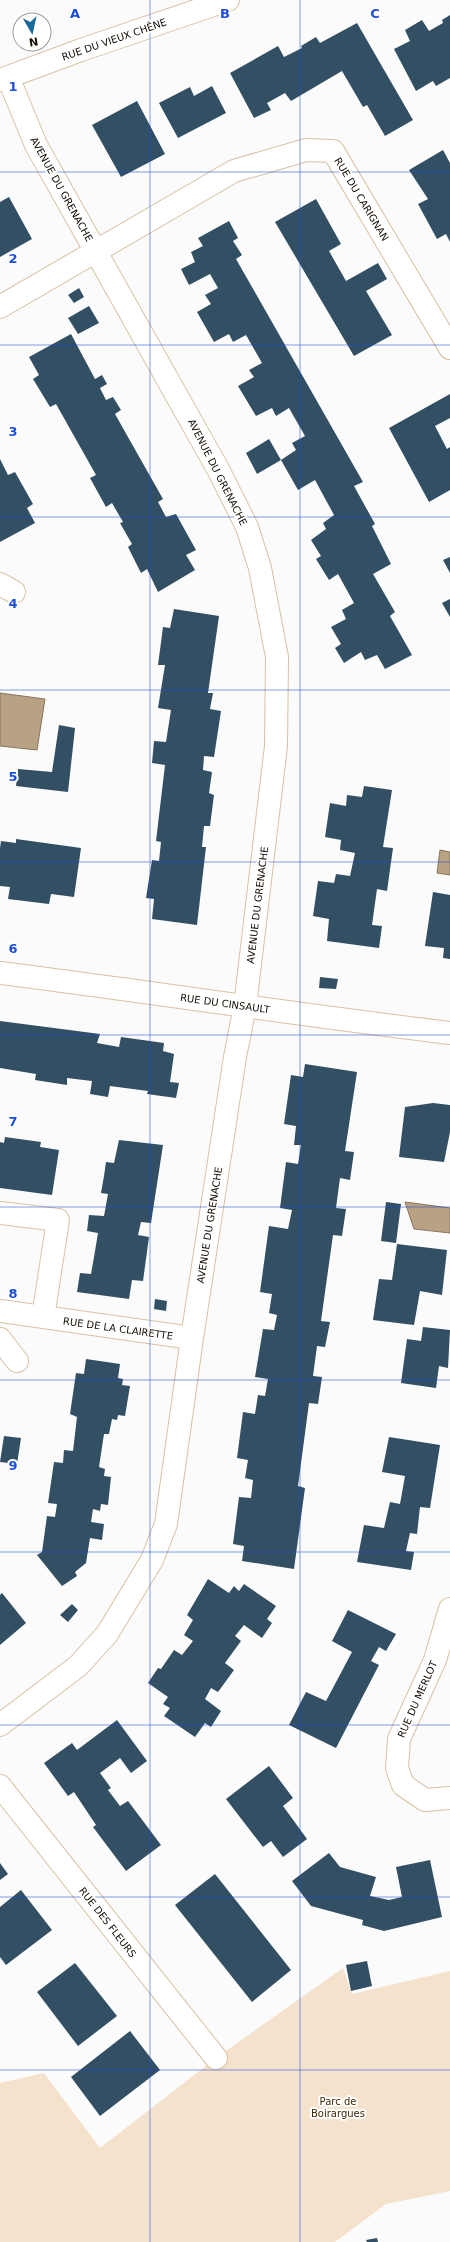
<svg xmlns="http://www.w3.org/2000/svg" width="450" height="2242" font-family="'DejaVu Sans',sans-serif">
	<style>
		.green { fill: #f4e2cc }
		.water { fill: #b9a284; stroke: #88755d }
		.building { fill: #334f64 }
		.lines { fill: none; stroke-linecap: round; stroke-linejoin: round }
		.minor-casing { stroke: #d9c1a2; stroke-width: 24 }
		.minor { stroke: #fff; stroke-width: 22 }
		.grid { fill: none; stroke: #1d4ed8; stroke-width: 1; stroke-opacity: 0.55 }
		.labels { text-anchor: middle; stroke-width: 4; stroke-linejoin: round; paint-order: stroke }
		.street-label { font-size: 10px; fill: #150d03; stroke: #fff }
		.park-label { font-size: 10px; fill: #422902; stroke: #fff }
		.grid-label { font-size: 13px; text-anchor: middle; font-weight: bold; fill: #1d4ed8; stroke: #fff; stroke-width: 4; stroke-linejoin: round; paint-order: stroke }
	</style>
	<rect width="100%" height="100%" fill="#fbfbfb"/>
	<path class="green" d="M 343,1968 L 352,1994 L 450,1971 L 450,2191 L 386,2204 L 335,2242 L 0,2242 L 0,2083 L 44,2073 L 100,2148 L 216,2058 Z"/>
	<path class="water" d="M 0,693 L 45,699 L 37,750 L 0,746 Z
		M 440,850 L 450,852 L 450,875 L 437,873 Z
		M 405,1202 L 450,1208 L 450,1233 L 414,1229 Z"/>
	<path class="building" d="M 450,15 L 450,78 L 436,86 L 433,81 L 416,91 L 394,49 L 410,41 L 405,30 L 422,20 L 429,31 L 443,23 L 442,20 Z
		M 357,23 L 413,120 L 385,136 L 367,105 L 363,107 L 342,71 L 291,101 L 285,93 L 267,103 L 271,110 L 254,118 L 230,73 L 278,46 L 284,57 L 302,48 L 301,46 L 316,37 L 320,43 Z
		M 212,86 L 226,113 L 178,138 L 159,103 L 190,87 L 194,96 Z
		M 137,101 L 165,154 L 121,177 L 92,125 Z
		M 443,150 L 450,163 L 450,242 L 446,234 L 437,239 L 418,204 L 428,199 L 409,170 Z
		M 9,197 L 32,239 L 0,257 L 0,202 Z
		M 316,199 L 341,244 L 329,251 L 346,281 L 378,263 L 387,279 L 366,291 L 392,335 L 354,356 L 275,222 Z
		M 229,221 L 238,238 L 233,241 L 242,255 L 236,259 L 363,482 L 354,486 L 375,524 L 372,526 L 391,564 L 373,574 L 395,612 L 390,616 L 412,655 L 385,669 L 377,655 L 365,660 L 361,652 L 344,663 L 335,648 L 341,644 L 331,627 L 346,619 L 342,610 L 354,603 L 338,574 L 329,580 L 316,559 L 321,556 L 311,540 L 326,529 L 323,523 L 334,515 L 315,480 L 298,490 L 281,460 L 296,450 L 292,443 L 305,436 L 289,408 L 276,416 L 272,408 L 256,416 L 238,386 L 254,377 L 249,370 L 262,363 L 246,335 L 233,342 L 229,334 L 214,342 L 197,312 L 211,304 L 205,295 L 218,288 L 210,274 L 189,285 L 181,269 L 195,262 L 191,252 L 203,246 L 198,238 Z
		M 79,288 L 84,297 L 74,303 L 68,295 Z
		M 89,306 L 99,323 L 78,334 L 68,318 Z
		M 71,334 L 95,379 L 102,375 L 107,384 L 100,388 L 106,400 L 113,397 L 121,410 L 115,414 L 163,499 L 158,502 L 166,517 L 176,514 L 196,550 L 186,555 L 195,570 L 158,592 L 147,569 L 141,573 L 128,547 L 132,544 L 120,523 L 123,522 L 112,503 L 106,507 L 90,478 L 96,475 L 56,404 L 50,407 L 33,379 L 39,375 L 29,357 Z
		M 450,394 L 450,418 L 435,426 L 447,449 L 450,447 L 450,490 L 429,502 L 389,428 Z
		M 269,439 L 281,460 L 257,474 L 246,453 Z
		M 0,459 L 8,475 L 15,472 L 33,504 L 27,508 L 35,523 L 0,542 Z
		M 450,557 L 450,573 L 443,560 Z
		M 450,599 L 450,617 L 442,603 Z
		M 174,609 L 219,616 L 208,693 L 213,693 L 210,709 L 221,711 L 214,757 L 204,756 L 203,770 L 212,772 L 209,793 L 214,795 L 210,826 L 204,826 L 202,847 L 206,847 L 197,925 L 152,919 L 154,899 L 146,898 L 152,860 L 159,861 L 161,842 L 156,841 L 165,765 L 152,763 L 154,741 L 166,742 L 171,710 L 158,708 L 165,665 L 158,665 L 163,627 L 170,628 Z
		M 59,725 L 75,728 L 68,792 L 16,786 L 18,769 L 52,772 Z
		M 364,786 L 392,790 L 383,847 L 393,848 L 387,891 L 377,889 L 372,925 L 382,926 L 379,948 L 327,941 L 329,919 L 313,916 L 318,881 L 334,883 L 336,874 L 350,876 L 355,853 L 340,850 L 341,840 L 325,837 L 330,803 L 346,806 L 347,795 L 362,797 Z
		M 16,839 L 81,848 L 74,897 L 51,894 L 49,904 L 8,899 L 10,887 L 0,886 L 0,848 L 1,841 L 16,843 Z
		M 433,892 L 450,895 L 450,959 L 443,958 L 444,948 L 425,946 Z
		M 320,977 L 338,979 L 336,989 L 319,988 Z
		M 0,1021 L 100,1034 L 97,1043 L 119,1047 L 121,1037 L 164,1043 L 163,1051 L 174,1054 L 170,1082 L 179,1083 L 176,1098 L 147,1094 L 148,1091 L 110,1086 L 108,1097 L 90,1094 L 92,1081 L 67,1078 L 67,1085 L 35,1080 L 36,1074 L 0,1068 Z
		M 305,1064 L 357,1072 L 345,1151 L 354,1152 L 350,1180 L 340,1178 L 336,1208 L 346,1209 L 342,1236 L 333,1235 L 321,1321 L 330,1322 L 325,1347 L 317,1346 L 313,1376 L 322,1377 L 318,1404 L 309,1403 L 298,1486 L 305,1488 L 294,1569 L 242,1561 L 244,1546 L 233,1544 L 239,1497 L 251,1498 L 253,1480 L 245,1478 L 248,1460 L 237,1458 L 243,1412 L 255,1414 L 258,1395 L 265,1396 L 268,1379 L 255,1377 L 263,1329 L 274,1330 L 277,1315 L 269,1313 L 272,1294 L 260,1292 L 269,1226 L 288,1229 L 292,1210 L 280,1208 L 286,1162 L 298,1164 L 301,1145 L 294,1145 L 296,1126 L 284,1124 L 291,1075 L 303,1077 Z
		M 433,1103 L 450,1105 L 450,1132 L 444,1162 L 399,1157 L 405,1107 Z
		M 5,1137 L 41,1142 L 40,1147 L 59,1150 L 52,1195 L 0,1188 L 0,1142 L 4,1143 Z
		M 119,1140 L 163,1145 L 151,1223 L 141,1222 L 138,1235 L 149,1237 L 143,1281 L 132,1280 L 129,1299 L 77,1292 L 80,1273 L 91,1274 L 94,1257 L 98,1233 L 87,1231 L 89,1215 L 104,1216 L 108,1194 L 101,1193 L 104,1176 L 106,1162 L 114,1163 Z
		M 386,1202 L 401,1204 L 396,1243 L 381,1241 Z
		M 397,1244 L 447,1250 L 442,1295 L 420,1291 L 414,1325 L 373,1320 L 379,1279 L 392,1280 Z
		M 155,1299 L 167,1301 L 166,1311 L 154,1309 Z
		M 423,1327 L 450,1330 L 448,1368 L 439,1366 L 436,1388 L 401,1383 L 407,1339 L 421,1341 Z
		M 86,1359 L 120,1364 L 118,1378 L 123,1379 L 122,1385 L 130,1386 L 125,1416 L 118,1415 L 117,1420 L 112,1419 L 109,1434 L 104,1434 L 99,1467 L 105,1469 L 104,1476 L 111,1477 L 108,1505 L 101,1504 L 100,1511 L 93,1509 L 91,1522 L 104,1524 L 102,1540 L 90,1538 L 86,1563 L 75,1572 L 77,1576 L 62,1586 L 37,1555 L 42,1552 L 47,1516 L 55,1517 L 57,1504 L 48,1503 L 54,1462 L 63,1463 L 64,1450 L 73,1451 L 77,1417 L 70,1414 L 76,1373 L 84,1374 Z
		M 4,1436 L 21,1438 L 17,1464 L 0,1462 Z
		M 389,1437 L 440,1445 L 430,1508 L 420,1507 L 417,1534 L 410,1533 L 406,1551 L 414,1552 L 411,1570 L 357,1562 L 364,1525 L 384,1528 L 390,1502 L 400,1504 L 405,1476 L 382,1472 Z
		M 208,1579 L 229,1593 L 234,1586 L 239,1591 L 244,1584 L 276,1606 L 267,1619 L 272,1623 L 262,1638 L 244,1625 L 235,1636 L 241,1641 L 225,1663 L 234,1670 L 218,1692 L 211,1688 L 205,1699 L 221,1711 L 211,1727 L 205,1723 L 195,1737 L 164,1716 L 170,1708 L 163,1704 L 168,1697 L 148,1683 L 158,1668 L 161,1669 L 174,1650 L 182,1655 L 193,1641 L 184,1635 L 193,1620 L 187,1615 Z
		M 2,1593 L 26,1623 L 0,1645 L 0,1595 Z
		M 72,1604 L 78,1610 L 68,1622 L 60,1615 Z
		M 348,1610 L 396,1634 L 386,1651 L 379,1647 L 371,1661 L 379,1665 L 336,1748 L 289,1725 L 306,1692 L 326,1701 L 352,1652 L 332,1641 Z
		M 117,1720 L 147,1761 L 131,1773 L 120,1758 L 100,1773 L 111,1788 L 108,1790 L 120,1806 L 128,1801 L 161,1845 L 126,1871 L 93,1827 L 96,1825 L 74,1792 L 68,1796 L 44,1763 L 72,1743 L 77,1750 Z
		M 269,1766 L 293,1798 L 283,1806 L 307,1839 L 283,1857 L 271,1841 L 263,1847 L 226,1799 Z
		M 329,1853 L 340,1867 L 376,1877 L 370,1896 L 389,1900 L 402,1897 L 396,1867 L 430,1860 L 442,1917 L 384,1931 L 362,1925 L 363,1920 L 311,1906 L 292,1881 Z
		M 0,1863 L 8,1874 L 0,1880 Z
		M 215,1874 L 291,1970 L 252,2002 L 175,1905 Z
		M 21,1890 L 52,1930 L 6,1965 L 0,1957 L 0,1907 Z
		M 367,1961 L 372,1986 L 351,1991 L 346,1965 Z
		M 75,1963 L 117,2016 L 78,2046 L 37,1992 Z
		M 130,2031 L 160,2070 L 100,2116 L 71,2077 Z
		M 377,2238 L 378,2242 L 367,2242 L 366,2240 Z"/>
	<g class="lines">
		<defs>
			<path id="minor" d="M 0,80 L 81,50 L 228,0
				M 0,307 L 234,171 L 306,150 L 333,151 L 450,348
				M 0,584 L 14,592
				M 0,973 C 150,992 300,1015 450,1033
				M 0,1213 L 58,1220 L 43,1317
				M 0,1311 L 192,1338
				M 0,1339 L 17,1361
				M 450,1609 L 435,1660 L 399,1739 L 397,1768 L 403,1785 L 425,1800 L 450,1798
				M 0,1725 L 78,1666 L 107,1634 L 152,1560 L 166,1524 L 192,1338 L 235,1057 L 245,1006 L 276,746 L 277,657 L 260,568 L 247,527 L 219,471 L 36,145 L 8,77
				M 0,1786 L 216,2058"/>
		</defs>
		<use href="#minor" class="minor-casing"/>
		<use href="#minor" class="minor"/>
	</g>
	<path class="grid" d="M 150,0 L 150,2242M 300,0 L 300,2242M 0,172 L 450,172M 0,345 L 450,345M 0,517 L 450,517M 0,690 L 450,690M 0,862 L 450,862M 0,1035 L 450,1035M 0,1207 L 450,1207M 0,1380 L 450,1380M 0,1552 L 450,1552M 0,1725 L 450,1725M 0,1897 L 450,1897M 0,2070 L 450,2070"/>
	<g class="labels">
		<g class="street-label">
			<text transform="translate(114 39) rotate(-19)" y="4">RUE DU VIEUX CHÊNE</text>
			<text transform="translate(62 189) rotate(61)" y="4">AVENUE DU GRENACHE</text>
			<text transform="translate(362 199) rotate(59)" y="4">RUE DU CARIGNAN</text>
			<text transform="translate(218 472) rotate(63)" y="4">AVENUE DU GRENACHE</text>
			<text transform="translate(257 905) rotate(-83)" y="4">AVENUE DU GRENACHE</text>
			<text transform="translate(225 1003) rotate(8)" y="4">RUE DU CINSAULT</text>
			<text transform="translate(209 1225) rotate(-81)" y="4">AVENUE DU GRENACHE</text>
			<text transform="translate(118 1328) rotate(8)" y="4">RUE DE LA CLAIRETTE</text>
			<text transform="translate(417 1699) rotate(-66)" y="4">RUE DU MERLOT</text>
			<text transform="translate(108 1922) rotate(52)" y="4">RUE DES FLEURS</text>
		</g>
		<g class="park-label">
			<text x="338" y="2105">Parc de<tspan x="338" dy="12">Boirargues</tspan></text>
		</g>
	</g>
	<g class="grid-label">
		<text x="75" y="18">A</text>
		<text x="225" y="18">B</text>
		<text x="375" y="18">C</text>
		<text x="13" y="91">1</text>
		<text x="13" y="263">2</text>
		<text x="13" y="436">3</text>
		<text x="13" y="608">4</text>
		<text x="13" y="781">5</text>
		<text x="13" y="953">6</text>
		<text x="13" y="1126">7</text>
		<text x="13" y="1298">8</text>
		<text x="13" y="1470">9</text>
	</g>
	<g transform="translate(32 32) rotate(171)"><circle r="19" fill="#ffffff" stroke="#a19e9a"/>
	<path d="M0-3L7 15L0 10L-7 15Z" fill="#18699b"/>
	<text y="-6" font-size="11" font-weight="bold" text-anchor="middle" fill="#150d03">N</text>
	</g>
</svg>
